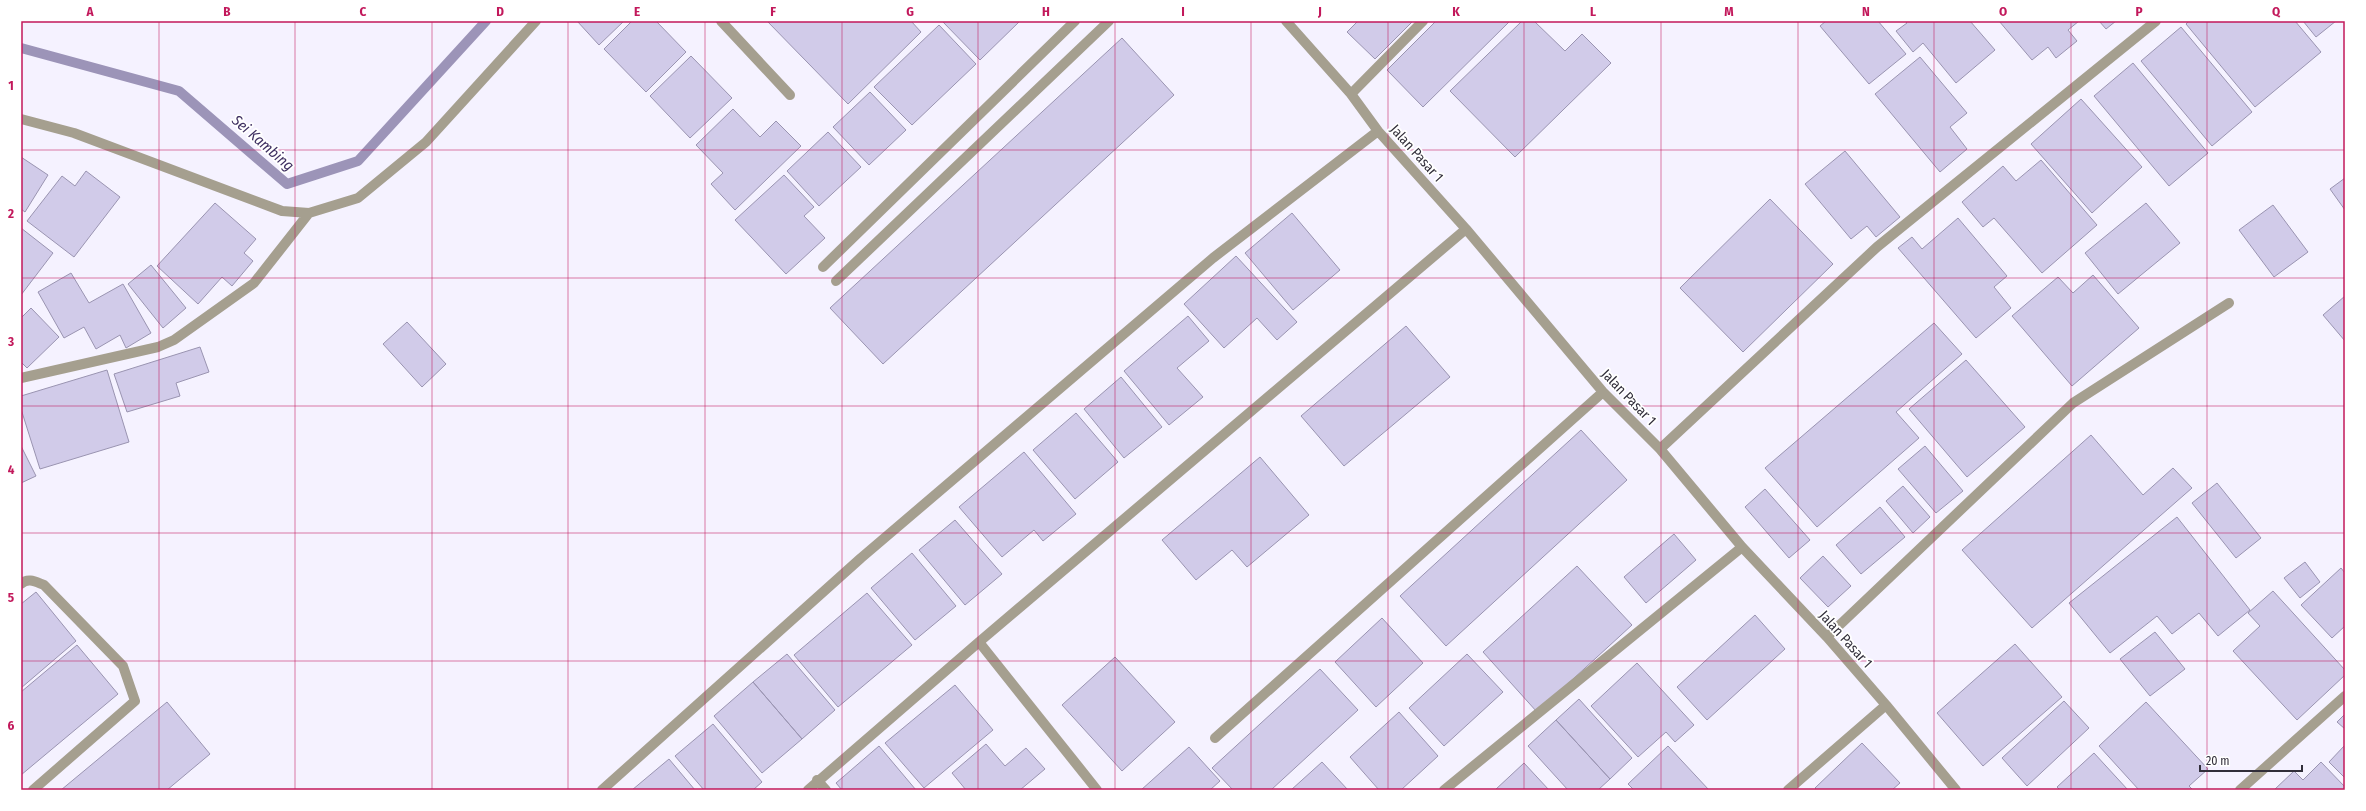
<svg xmlns="http://www.w3.org/2000/svg" width="2366" height="811" font-family="'Fira Sans Condensed',sans-serif">
	<style>
		.lines { fill: none; stroke-linecap: round; stroke-linejoin: round }
		.stream { stroke: #9c94b8; stroke-width: 10 }
		.building { fill: #d1cbe9; stroke: #9a94b1 }
		.minor { stroke: #a59f8f; stroke-width: 10 }
		.grid { fill: none; stroke: #c2185b; stroke-width: 1; stroke-opacity: 0.55 }
		.labels { text-anchor: middle; stroke-width: 3.5; stroke-linejoin: round; paint-order: stroke }
		.street-label { font-size: 14px; fill: #312e3a; stroke: #fff }
		.water-label { font-size: 15px; font-style: italic; fill: #3f3061; stroke: #fff }
		.neatline { fill: none; stroke: #c2185b; stroke-width: 1.5 }
		.grid-label { font-size: 13px; text-anchor: middle; font-weight: bold; fill: #c2185b }
	</style>
	<rect width="100%" height="100%" fill="#f5f2ff"/>
	<g class="lines">
		<path class="stream" d="M 21,48 L 179,91 L 287,184 L 358,161 L 486,21"/>
	</g>
	<path class="building" d="M 577,21 L 624,21 L 599,45 Z
		M 632,21 L 656,21 L 686,52 L 646,92 L 604,49 Z
		M 767,21 L 911,21 L 921,32 L 848,104 Z
		M 942,21 L 1020,21 L 980,60 Z
		M 1358,21 L 1413,21 L 1375,59 L 1347,32 Z
		M 1436,21 L 1510,21 L 1423,107 L 1387,70 Z
		M 1522,21 L 1534,21 L 1565,51 L 1582,34 L 1611,63 L 1515,157 L 1450,91 Z
		M 1826,21 L 1878,21 L 1906,54 L 1869,84 L 1820,26 Z
		M 1905,21 L 1970,21 L 1995,50 L 1956,83 L 1923,43 L 1913,52 L 1896,31 L 1907,23 Z
		M 1999,21 L 2079,21 L 2068,30 L 2077,41 L 2056,58 L 2048,47 L 2032,60 Z
		M 2099,21 L 2116,21 L 2106,29 Z
		M 2189,21 L 2295,21 L 2321,52 L 2255,107 L 2186,24 Z
		M 2303,21 L 2336,21 L 2316,37 Z
		M 939,25 L 976,64 L 912,125 L 874,87 Z
		M 2181,27 L 2252,112 L 2212,146 L 2141,61 Z
		M 1122,38 L 1174,95 L 883,364 L 830,308 Z
		M 691,56 L 732,98 L 690,138 L 650,96 Z
		M 1920,57 L 1967,113 L 1950,127 L 1967,149 L 1940,172 L 1875,94 Z
		M 2133,63 L 2208,153 L 2169,186 L 2094,96 Z
		M 870,92 L 906,130 L 869,165 L 833,127 Z
		M 2081,99 L 2142,167 L 2092,213 L 2031,144 Z
		M 733,109 L 760,137 L 776,121 L 801,146 L 735,210 L 711,184 L 723,173 L 696,145 Z
		M 828,132 L 861,167 L 819,206 L 787,171 Z
		M 1845,151 L 1900,217 L 1876,237 L 1867,226 L 1851,239 L 1805,184 Z
		M 21,157 L 48,175 L 25,212 L 21,209 Z
		M 2041,160 L 2097,225 L 2042,273 L 1994,218 L 1983,227 L 1962,202 L 2003,166 L 2016,181 Z
		M 86,171 L 120,197 L 74,257 L 27,221 L 62,176 L 75,186 Z
		M 784,175 L 814,207 L 804,216 L 825,238 L 786,274 L 735,220 Z
		M 2345,178 L 2345,210 L 2330,189 Z
		M 1770,199 L 1833,264 L 1743,352 L 1680,288 Z
		M 215,203 L 256,239 L 244,253 L 253,261 L 232,286 L 222,277 L 198,304 L 157,266 Z
		M 2146,203 L 2180,243 L 2118,294 L 2085,253 Z
		M 2273,205 L 2308,252 L 2274,277 L 2239,230 Z
		M 1292,213 L 1340,270 L 1293,310 L 1245,253 Z
		M 1958,218 L 2007,276 L 1994,287 L 2011,308 L 1976,338 L 1898,248 L 1912,237 L 1922,249 Z
		M 21,228 L 53,253 L 21,295 Z
		M 1236,256 L 1297,322 L 1277,340 L 1257,318 L 1224,348 L 1184,304 Z
		M 151,265 L 186,308 L 163,328 L 128,284 Z
		M 71,273 L 89,303 L 123,284 L 151,333 L 126,348 L 120,335 L 96,349 L 84,327 L 64,338 L 38,292 Z
		M 2093,275 L 2139,328 L 2072,386 L 2012,316 L 2058,277 L 2073,293 Z
		M 2345,296 L 2345,341 L 2323,315 Z
		M 31,308 L 59,337 L 27,368 L 21,362 L 21,318 Z
		M 1188,316 L 1209,341 L 1177,368 L 1203,397 L 1169,425 L 1124,371 Z
		M 407,322 L 446,364 L 422,387 L 383,344 Z
		M 1934,323 L 1962,354 L 1896,412 L 1919,438 L 1817,527 L 1765,468 Z
		M 1406,326 L 1450,377 L 1344,466 L 1301,416 Z
		M 200,347 L 209,372 L 176,383 L 180,396 L 127,412 L 114,374 Z
		M 1966,360 L 2025,427 L 1967,477 L 1909,409 Z
		M 107,370 L 129,442 L 40,469 L 21,409 L 21,396 Z
		M 1121,377 L 1162,427 L 1124,458 L 1084,409 Z
		M 1076,413 L 1118,462 L 1075,499 L 1033,450 Z
		M 1581,430 L 1627,480 L 1446,646 L 1400,596 Z
		M 2091,435 L 2143,495 L 2173,468 L 2192,488 L 2032,628 L 1962,550 Z
		M 21,446 L 36,476 L 21,483 Z
		M 1925,446 L 1963,491 L 1936,513 L 1898,469 Z
		M 1024,452 L 1076,514 L 1043,541 L 1034,530 L 1002,557 L 959,507 Z
		M 1260,457 L 1309,515 L 1247,567 L 1232,550 L 1196,580 L 1162,540 Z
		M 2217,483 L 2261,538 L 2236,558 L 2192,503 Z
		M 1903,486 L 1930,517 L 1913,533 L 1886,501 Z
		M 1765,489 L 1810,540 L 1789,558 L 1745,507 Z
		M 1880,507 L 1905,537 L 1861,574 L 1836,545 Z
		M 2177,517 L 2250,610 L 2218,636 L 2199,613 L 2172,634 L 2157,616 L 2110,653 L 2069,603 Z
		M 955,520 L 1002,574 L 965,605 L 919,550 Z
		M 1674,534 L 1696,560 L 1646,603 L 1624,577 Z
		M 912,553 L 956,606 L 915,640 L 871,588 Z
		M 1823,556 L 1851,586 L 1828,607 L 1800,578 Z
		M 2305,562 L 2320,582 L 2300,598 L 2284,578 Z
		M 1577,566 L 1632,625 L 1537,712 L 1483,652 Z
		M 2341,568 L 2345,573 L 2345,626 L 2332,638 L 2301,605 Z
		M 2273,591 L 2345,670 L 2345,675 L 2297,720 L 2233,651 L 2260,626 L 2248,613 Z
		M 36,592 L 76,641 L 21,688 L 21,604 Z
		M 867,593 L 912,645 L 838,707 L 794,655 Z
		M 1755,615 L 1785,649 L 1707,720 L 1677,687 Z
		M 1382,618 L 1423,663 L 1376,707 L 1335,662 Z
		M 2155,632 L 2185,669 L 2150,696 L 2120,659 Z
		M 2015,644 L 2062,697 L 1983,766 L 1937,713 Z
		M 77,645 L 118,694 L 21,775 L 21,692 Z
		M 787,654 L 835,710 L 802,739 L 753,682 Z
		M 1467,654 L 1503,692 L 1444,746 L 1409,708 Z
		M 1115,657 L 1175,722 L 1122,771 L 1062,705 Z
		M 1637,663 L 1694,725 L 1675,742 L 1666,732 L 1638,757 L 1591,706 Z
		M 1320,669 L 1358,710 L 1271,790 L 1233,790 L 1212,768 Z
		M 753,682 L 802,739 L 762,773 L 714,716 Z
		M 955,685 L 993,730 L 924,788 L 885,743 Z
		M 1579,699 L 1632,758 L 1610,779 L 1556,720 Z
		M 2064,701 L 2089,728 L 2027,786 L 2002,758 Z
		M 167,702 L 210,754 L 167,790 L 61,790 Z
		M 2146,702 L 2208,769 L 2189,786 L 2193,790 L 2139,790 L 2099,746 Z
		M 1399,712 L 1438,756 L 1401,790 L 1379,790 L 1350,757 Z
		M 2345,714 L 2345,729 L 2337,722 Z
		M 1556,720 L 1610,779 L 1598,790 L 1568,790 L 1528,746 Z
		M 713,724 L 762,782 L 753,790 L 704,790 L 675,756 Z
		M 1862,743 L 1900,783 L 1892,790 L 1817,790 L 1815,788 Z
		M 986,744 L 1005,766 L 1026,748 L 1045,769 L 1020,790 L 966,790 L 952,773 Z
		M 2345,745 L 2345,778 L 2329,762 Z
		M 879,746 L 916,790 L 842,790 L 836,783 Z
		M 1668,746 L 1709,790 L 1634,790 L 1628,784 Z
		M 1189,747 L 1220,781 L 1210,790 L 1141,790 Z
		M 2094,753 L 2128,790 L 2060,790 L 2057,787 Z
		M 669,759 L 695,790 L 632,790 Z
		M 1322,762 L 1348,790 L 1291,790 Z
		M 2321,762 L 2345,787 L 2345,790 L 2274,790 L 2294,771 L 2303,780 Z
		M 1524,763 L 1549,790 L 1495,790 Z"/>
	<g class="lines">
		<path class="minor" d="M 721,21 L 790,95
			M 1286,21 L 1351,94 L 1378,131 L 1466,229 L 1603,392 L 1660,449 L 1742,547 L 1827,637 L 1886,705 L 1956,790
			M 1351,94 L 1423,21
			M 21,119 L 74,133 L 282,211 L 309,213 L 358,198 L 426,142 L 536,21
			M 823,267 L 1075,21
			M 836,281 L 1109,21
			M 21,378 L 158,347 L 174,340 L 254,283 L 309,213
			M 1660,449 L 1877,247 L 2156,21
			M 21,584 C 28,577 36,582 44,585 L 123,666 L 135,701 L 33,790
			M 1827,637 L 2073,403 L 2229,303
			M 979,642 L 1097,790
			M 1215,738 L 1603,392
			M 817,780 L 826,790
			M 602,790 L 861,558 L 1213,258 L 1378,131
			M 808,790 L 979,642 L 1466,229
			M 1444,790 L 1742,547
			M 1788,790 L 1886,705
			M 2240,790 L 2345,696"/>
	</g>
	<path class="grid" d="M 159,21 L 159,790M 295,21 L 295,790M 432,21 L 432,790M 568,21 L 568,790M 705,21 L 705,790M 842,21 L 842,790M 978,21 L 978,790M 1115,21 L 1115,790M 1251,21 L 1251,790M 1388,21 L 1388,790M 1524,21 L 1524,790M 1661,21 L 1661,790M 1798,21 L 1798,790M 1934,21 L 1934,790M 2071,21 L 2071,790M 2207,21 L 2207,790M 21,150 L 2345,150M 21,278 L 2345,278M 21,406 L 2345,406M 21,533 L 2345,533M 21,661 L 2345,661"/>
	<g class="labels">
		<g class="street-label">
			<text transform="translate(1417 153) rotate(48)" y="5">Jalan Pasar 1</text>
			<text transform="translate(1629 397) rotate(46)" y="5">Jalan Pasar 1</text>
			<text transform="translate(1846 639) rotate(48)" y="5">Jalan Pasar 1</text>
		</g>
		<g class="water-label">
			<text transform="translate(263 143) rotate(41)" y="5">Sei Kambing</text>
		</g>
	</g>
	<rect width="2366" height="811" fill="none" stroke="#ffffff" stroke-width="44"/>
	<path d="M2200 765v6h102v-6" fill="none" stroke="#312e3a" stroke-width="2"/>
	<text x="2206" y="765" font-size="12" fill="#312e3a" stroke="#ffffff" stroke-width="3" paint-order="stroke">20 m</text>
	<rect x="22" y="22" width="2322" height="767" class="neatline"/>
	<g class="grid-label">
		<text x="90" y="16">A</text>
		<text x="227" y="16">B</text>
		<text x="363" y="16">C</text>
		<text x="500" y="16">D</text>
		<text x="637" y="16">E</text>
		<text x="773" y="16">F</text>
		<text x="910" y="16">G</text>
		<text x="1046" y="16">H</text>
		<text x="1183" y="16">I</text>
		<text x="1320" y="16">J</text>
		<text x="1456" y="16">K</text>
		<text x="1593" y="16">L</text>
		<text x="1729" y="16">M</text>
		<text x="1866" y="16">N</text>
		<text x="2003" y="16">O</text>
		<text x="2139" y="16">P</text>
		<text x="2276" y="16">Q</text>
		<text x="11" y="90">1</text>
		<text x="11" y="218">2</text>
		<text x="11" y="346">3</text>
		<text x="11" y="474">4</text>
		<text x="11" y="602">5</text>
		<text x="11" y="730">6</text>
	</g>
</svg>
